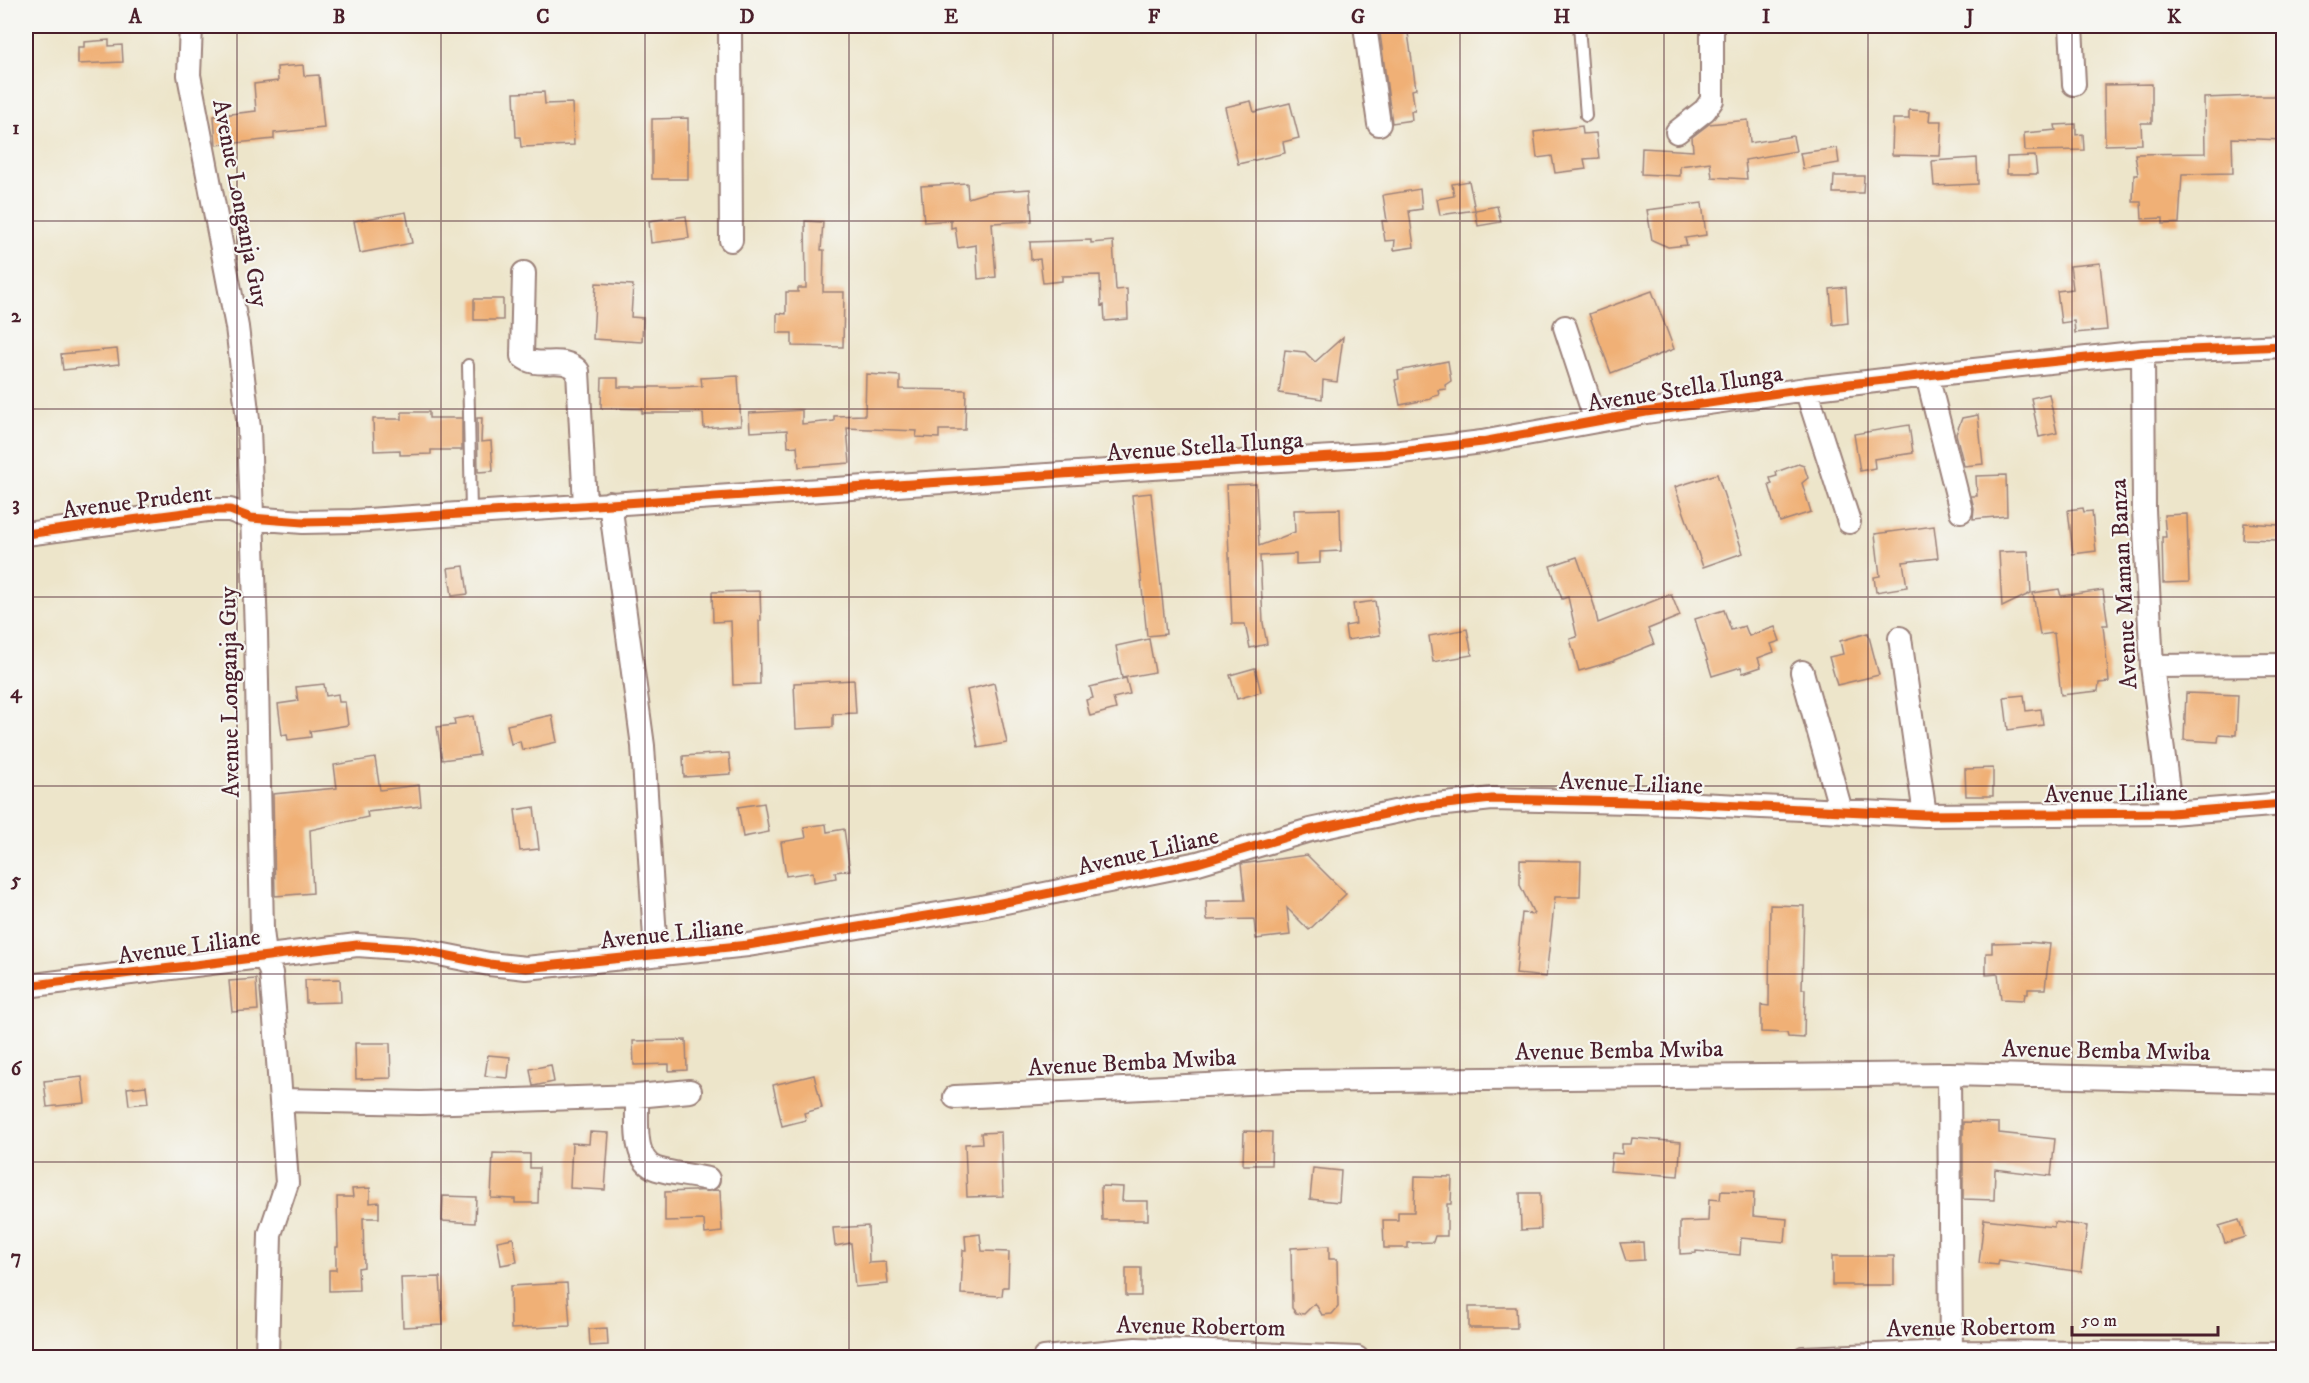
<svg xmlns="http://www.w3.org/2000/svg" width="2309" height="1383" font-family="'IM FELL DW Pica',serif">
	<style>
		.building { fill: #f0b076 }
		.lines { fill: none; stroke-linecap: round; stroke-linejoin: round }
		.service-casing { stroke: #9c827a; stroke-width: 14 }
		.minor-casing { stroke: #9c827a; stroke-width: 26 }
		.service { stroke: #fff; stroke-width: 10 }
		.minor { stroke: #fff; stroke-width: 22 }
		.cycleway-casing { stroke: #f6f6f2; stroke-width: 13 }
		.cycleway { stroke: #e8590c; stroke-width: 9 }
		.grid { fill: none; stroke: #4a1f2b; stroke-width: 1.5; stroke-opacity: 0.55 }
		.labels { text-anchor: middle; stroke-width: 4.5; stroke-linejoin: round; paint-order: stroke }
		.street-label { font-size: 24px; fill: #4a1f2b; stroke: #f6f6f2 }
		.neatline { fill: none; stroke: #4a1f2b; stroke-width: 2 }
		.grid-label { font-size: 20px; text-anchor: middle; font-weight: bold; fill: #4a1f2b }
	</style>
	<rect width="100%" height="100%" fill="#f6f6f2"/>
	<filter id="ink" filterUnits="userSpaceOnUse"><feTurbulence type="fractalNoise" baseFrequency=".0167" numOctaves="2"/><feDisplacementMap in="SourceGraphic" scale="12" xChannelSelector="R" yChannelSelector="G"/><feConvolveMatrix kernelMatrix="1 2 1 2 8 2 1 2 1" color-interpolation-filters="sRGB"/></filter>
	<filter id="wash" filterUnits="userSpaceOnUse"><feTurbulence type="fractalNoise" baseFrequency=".008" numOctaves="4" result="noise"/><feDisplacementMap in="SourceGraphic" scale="24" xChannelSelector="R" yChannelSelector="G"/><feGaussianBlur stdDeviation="1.35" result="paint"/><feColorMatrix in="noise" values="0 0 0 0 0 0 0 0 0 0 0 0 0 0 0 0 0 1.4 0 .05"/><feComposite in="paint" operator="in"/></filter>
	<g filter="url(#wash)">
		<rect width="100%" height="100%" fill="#ede5ca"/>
		<g id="blocks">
			<path class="building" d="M 1379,26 L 1407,26 L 1416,89 L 1412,90 L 1415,111 L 1411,111 L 1412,120 L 1392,123 Z
				M 109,40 L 109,46 L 122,45 L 123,62 L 78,64 L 78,47 L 84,47 L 84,42 Z
				M 303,65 L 304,76 L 319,75 L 324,128 L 274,133 L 274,139 L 216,145 L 214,116 L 256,111 L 254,84 L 278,81 L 277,67 Z
				M 2152,84 L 2152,123 L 2141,123 L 2142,144 L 2105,145 L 2104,85 Z
				M 544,92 L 545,104 L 572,103 L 574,145 L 521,147 L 520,137 L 516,137 L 514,93 Z
				M 2256,96 L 2283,96 L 2283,140 L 2232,138 L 2233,173 L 2182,174 L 2179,223 L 2163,224 L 2163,218 L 2142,219 L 2141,202 L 2133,202 L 2134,175 L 2138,175 L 2135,154 L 2205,153 L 2204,98 Z
				M 1251,101 L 1254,112 L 1290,103 L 1299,138 L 1283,142 L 1285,153 L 1238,164 L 1225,107 Z
				M 1909,110 L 1930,111 L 1929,121 L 1942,121 L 1940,156 L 1892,155 L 1893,119 L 1909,119 Z
				M 688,118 L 688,179 L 652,179 L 652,119 Z
				M 1748,120 L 1750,143 L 1793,136 L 1796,151 L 1745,160 L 1747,179 L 1712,177 L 1710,162 L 1680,166 L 1680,176 L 1641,174 L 1642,148 L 1693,151 L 1692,137 L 1709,124 Z
				M 2076,124 L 2076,135 L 2083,134 L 2084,150 L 2025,151 L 2024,133 L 2056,130 L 2055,125 Z
				M 1582,126 L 1583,134 L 1596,133 L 1599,158 L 1584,159 L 1586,169 L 1555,173 L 1552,156 L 1537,158 L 1534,132 Z
				M 1837,148 L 1839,163 L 1803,169 L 1800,153 Z
				M 2035,156 L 2037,174 L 2007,174 L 2007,157 Z
				M 1977,158 L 1978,184 L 1934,186 L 1932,161 Z
				M 1834,176 L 1864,176 L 1863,193 L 1833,193 Z
				M 1469,181 L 1475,210 L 1440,215 L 1437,199 L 1454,196 L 1452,184 Z
				M 967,183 L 968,198 L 988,192 L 1030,189 L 1032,221 L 992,223 L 996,277 L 978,279 L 976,245 L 958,248 L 955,227 L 951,228 L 951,220 L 924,222 L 921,186 Z
				M 1420,189 L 1422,209 L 1409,211 L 1414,247 L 1394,250 L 1395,240 L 1385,241 L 1382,221 L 1387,221 L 1383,195 Z
				M 1702,203 L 1706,235 L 1685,238 L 1687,245 L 1668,247 L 1652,240 L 1647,210 Z
				M 1497,206 L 1501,222 L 1478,226 L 1475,210 Z
				M 406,212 L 412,243 L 360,253 L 354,221 Z
				M 686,216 L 689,238 L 651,243 L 649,221 Z
				M 805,221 L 823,222 L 821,250 L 824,250 L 823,292 L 844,292 L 843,347 L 792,346 L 792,333 L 777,333 L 777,313 L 786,314 L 786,292 L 798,292 L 798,288 L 806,288 Z
				M 1091,240 L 1091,243 L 1113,241 L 1116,290 L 1127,289 L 1128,319 L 1105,321 L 1104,305 L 1101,306 L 1100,275 L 1062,276 L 1062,281 L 1043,283 L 1040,259 L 1031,260 L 1030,242 Z
				M 2100,263 L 2107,330 L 2075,333 L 2074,321 L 2061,323 L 2057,291 L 2073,289 L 2070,266 Z
				M 596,283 L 633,285 L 631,317 L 643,318 L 642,342 L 593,339 Z
				M 1846,287 L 1848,323 L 1833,325 L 1830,289 Z
				M 1652,291 L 1674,349 L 1611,373 L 1589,314 Z
				M 474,299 L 503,299 L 503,320 L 474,320 Z
				M 1343,337 L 1337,382 L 1323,380 L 1322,399 L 1279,393 L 1285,350 L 1305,352 L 1315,362 Z
				M 117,349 L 119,364 L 63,370 L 61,354 Z
				M 1448,361 L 1451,381 L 1445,385 L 1446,389 L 1438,390 L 1439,395 L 1431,397 L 1431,399 L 1400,405 L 1395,380 L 1399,379 L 1398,371 Z
				M 866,374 L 900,376 L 900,389 L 966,390 L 965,430 L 939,430 L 939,438 L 916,437 L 917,431 L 847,428 L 850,463 L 799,467 L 797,446 L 788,447 L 787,430 L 750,432 L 749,413 L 802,410 L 802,424 L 834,421 L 834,416 L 865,415 Z
				M 738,376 L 741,425 L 704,428 L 703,413 L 642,413 L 642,409 L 601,408 L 602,378 L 618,378 L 618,387 L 671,387 L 702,386 L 701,378 Z
				M 2049,394 L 2057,433 L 2039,437 L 2031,398 Z
				M 402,412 L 429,412 L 429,418 L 462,418 L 462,450 L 431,450 L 431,454 L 400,455 L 400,450 L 374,451 L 373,419 L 402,419 Z
				M 1978,415 L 1983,464 L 1964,466 L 1956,434 L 1962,418 Z
				M 477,418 L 482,418 L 481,442 L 491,441 L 493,471 L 478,472 Z
				M 1909,425 L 1913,453 L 1874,459 L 1875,468 L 1860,471 L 1854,434 Z
				M 1798,464 L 1804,466 L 1808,478 L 1802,483 L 1811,512 L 1780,522 L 1769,485 L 1772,484 L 1770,478 L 1777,476 L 1776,472 Z
				M 1717,474 L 1743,553 L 1703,567 L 1675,487 Z
				M 2006,475 L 2007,516 L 1973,519 L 1974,508 L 1971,496 L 1977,496 L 1976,476 Z
				M 1256,484 L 1259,546 L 1295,532 L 1294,510 L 1340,509 L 1341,551 L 1320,552 L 1320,563 L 1296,564 L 1296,554 L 1260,556 L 1263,623 L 1267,644 L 1250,648 L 1245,624 L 1232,624 L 1226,485 Z
				M 1151,493 L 1166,634 L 1147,636 L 1132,495 Z
				M 2083,508 L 2084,512 L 2092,511 L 2096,551 L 2073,554 L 2068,510 Z
				M 2187,514 L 2189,582 L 2163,583 L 2162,537 L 2166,537 L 2164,515 Z
				M 2244,523 L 2279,525 L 2278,540 L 2243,539 Z
				M 1934,526 L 1938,558 L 1903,562 L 1907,587 L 1876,592 L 1874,577 L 1880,576 L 1875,534 Z
				M 2028,551 L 2031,593 L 2002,607 L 1999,552 Z
				M 1577,557 L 1594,605 L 1598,623 L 1671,594 L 1680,616 L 1648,629 L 1654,644 L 1614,660 L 1614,661 L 1579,671 L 1570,639 L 1577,637 L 1568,597 L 1562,599 L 1550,566 Z
				M 464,566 L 468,594 L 452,596 L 448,568 Z
				M 2059,589 L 2061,596 L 2103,590 L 2108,625 L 2103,625 L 2109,682 L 2099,683 L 2098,691 L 2061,695 L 2054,633 L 2040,635 L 2033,593 Z
				M 760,591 L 761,621 L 759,621 L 760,684 L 733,685 L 731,621 L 713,622 L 712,592 Z
				M 1375,601 L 1380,635 L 1347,640 L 1345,626 L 1356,624 L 1353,604 Z
				M 1724,610 L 1731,630 L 1745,626 L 1749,636 L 1775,627 L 1780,641 L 1771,644 L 1774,652 L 1758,658 L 1761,667 L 1743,673 L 1741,667 L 1712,676 L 1695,619 Z
				M 1467,629 L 1472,655 L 1433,662 L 1429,636 Z
				M 1868,633 L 1879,675 L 1837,685 L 1829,657 L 1843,654 L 1840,641 Z
				M 1149,639 L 1155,672 L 1122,678 L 1116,646 Z
				M 1255,668 L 1261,692 L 1237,699 L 1230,675 Z
				M 1126,678 L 1130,694 L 1113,698 L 1116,709 L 1090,716 L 1086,700 L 1093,698 L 1090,687 Z
				M 854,680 L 856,713 L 833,714 L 833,727 L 796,729 L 794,683 Z
				M 994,683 L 1007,743 L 978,748 L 967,690 Z
				M 324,684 L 326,696 L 338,694 L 339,702 L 345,702 L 348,725 L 310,731 L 311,737 L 288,740 L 287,734 L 282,735 L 278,704 L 298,701 L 296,687 Z
				M 2186,693 L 2238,695 L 2236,735 L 2219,734 L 2218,742 L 2184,740 Z
				M 2024,695 L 2026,711 L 2041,709 L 2043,725 L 2008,730 L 2004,697 Z
				M 552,715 L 557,742 L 522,750 L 520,741 L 511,744 L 507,725 Z
				M 473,716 L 479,755 L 442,760 L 437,727 L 455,725 L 454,719 Z
				M 729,753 L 731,774 L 684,777 L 683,756 Z
				M 375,758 L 380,790 L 419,785 L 421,806 L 367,812 L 368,817 L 310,830 L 313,893 L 275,896 L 273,794 L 337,788 L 334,765 Z
				M 1993,768 L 1993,796 L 1966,796 L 1965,769 Z
				M 764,803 L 769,832 L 743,837 L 738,807 Z
				M 534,807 L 539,849 L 520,851 L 515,810 Z
				M 826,824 L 827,832 L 844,829 L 850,870 L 835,872 L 836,878 L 814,882 L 813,872 L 786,876 L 781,842 L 806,838 L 804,827 Z
				M 1307,855 L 1346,894 L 1309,930 L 1287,908 L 1290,935 L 1256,939 L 1254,919 L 1207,920 L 1206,901 L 1245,900 L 1241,864 Z
				M 1520,860 L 1581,861 L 1580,897 L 1555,897 L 1546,977 L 1516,974 L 1522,913 L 1534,914 L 1520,885 Z
				M 1770,905 L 1804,906 L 1802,989 L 1805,989 L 1804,1038 L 1788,1037 L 1787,1033 L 1761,1032 L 1761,1005 L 1769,1006 Z
				M 2027,942 L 2050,944 L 2045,989 L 2028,989 L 2028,994 L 2025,994 L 2024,1000 L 2001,999 L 1998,974 L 1986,975 L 1986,953 L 1992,953 L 1992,943 Z
				M 256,979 L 258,1010 L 232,1012 L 229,981 Z
				M 340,979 L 341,1002 L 306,1003 L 305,980 Z
				M 686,1040 L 687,1070 L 669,1071 L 669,1064 L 634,1065 L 633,1041 Z
				M 355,1043 L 390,1043 L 391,1078 L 356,1079 Z
				M 488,1055 L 510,1057 L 508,1078 L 485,1076 Z
				M 551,1065 L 554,1082 L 533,1086 L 530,1069 Z
				M 814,1075 L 822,1108 L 804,1113 L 806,1120 L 782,1126 L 773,1085 Z
				M 82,1077 L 85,1103 L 47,1107 L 44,1081 Z
				M 146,1086 L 148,1103 L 129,1105 L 127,1088 Z
				M 1963,1122 L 1999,1123 L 1999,1133 L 2055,1139 L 2051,1176 L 1995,1169 L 1994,1200 L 1963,1199 Z
				M 1244,1131 L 1272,1132 L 1271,1165 L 1243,1165 Z
				M 590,1132 L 609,1133 L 605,1190 L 570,1188 L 572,1143 L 589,1144 Z
				M 1001,1132 L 1003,1196 L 967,1197 L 965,1144 L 982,1143 L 981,1133 Z
				M 1632,1138 L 1681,1142 L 1678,1176 L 1610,1171 L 1612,1153 L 1622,1154 L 1622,1144 L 1631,1144 Z
				M 493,1153 L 530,1154 L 530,1168 L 539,1168 L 538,1203 L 515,1203 L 515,1199 L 491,1198 Z
				M 1313,1168 L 1341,1171 L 1339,1202 L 1310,1199 Z
				M 1415,1176 L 1452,1177 L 1451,1204 L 1447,1204 L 1447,1236 L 1435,1236 L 1433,1242 L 1408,1243 L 1408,1248 L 1384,1248 L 1383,1220 L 1398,1220 L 1398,1212 L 1414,1212 Z
				M 1101,1186 L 1123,1187 L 1122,1201 L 1148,1201 L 1148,1220 L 1102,1220 Z
				M 370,1188 L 370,1203 L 379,1202 L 379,1218 L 363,1218 L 364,1267 L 358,1268 L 359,1290 L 329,1291 L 329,1270 L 336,1270 L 336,1247 L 338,1247 L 337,1197 L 353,1197 L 352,1189 Z
				M 720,1190 L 722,1232 L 705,1234 L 704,1220 L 665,1221 L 665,1192 Z
				M 1721,1191 L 1754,1192 L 1753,1216 L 1787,1219 L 1785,1242 L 1741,1238 L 1740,1255 L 1696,1251 L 1696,1253 L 1680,1254 L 1680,1222 L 1708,1221 L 1709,1199 L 1720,1200 Z
				M 1520,1193 L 1540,1193 L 1541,1229 L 1521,1230 Z
				M 443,1196 L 476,1197 L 475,1223 L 442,1221 Z
				M 1984,1219 L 2054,1227 L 2054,1222 L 2087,1226 L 2081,1272 L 1999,1260 L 1998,1265 L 1979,1263 Z
				M 2239,1220 L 2245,1237 L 2225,1243 L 2219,1226 Z
				M 868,1226 L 869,1263 L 886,1262 L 888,1284 L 855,1287 L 851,1243 L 835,1246 L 833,1228 Z
				M 980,1234 L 982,1251 L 1009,1252 L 1008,1287 L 1003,1287 L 1002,1296 L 961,1294 L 963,1250 L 966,1250 L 965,1236 Z
				M 513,1238 L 517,1262 L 501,1265 L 497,1241 Z
				M 1643,1242 L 1644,1260 L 1626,1261 L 1620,1243 Z
				M 1329,1246 L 1329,1259 L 1337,1259 L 1338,1307 L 1332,1314 L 1322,1315 L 1315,1303 L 1304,1314 L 1296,1313 L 1292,1308 L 1291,1248 Z
				M 1832,1256 L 1894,1256 L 1894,1285 L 1832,1285 Z
				M 1126,1268 L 1141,1268 L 1141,1296 L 1126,1296 Z
				M 440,1277 L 443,1325 L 403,1327 L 401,1278 Z
				M 567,1283 L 570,1326 L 511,1329 L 510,1286 Z
				M 1469,1307 L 1516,1307 L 1517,1328 L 1469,1328 Z
				M 607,1328 L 608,1345 L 590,1346 L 589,1329 Z"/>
		</g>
	</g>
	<g filter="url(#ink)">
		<use href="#blocks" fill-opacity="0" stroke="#9c827a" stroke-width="1.5"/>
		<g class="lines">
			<defs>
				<path id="service" d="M 1579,26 L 1586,116
					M 468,365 L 471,512"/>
				<path id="minor" d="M 191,26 L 189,75 L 237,327 L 249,428 L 256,632 L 262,930 L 265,956 L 271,973 L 275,1020 L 287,1183 L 270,1234 L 267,1358
					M 730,26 L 731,240
					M 1365,26 L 1379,124
					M 2071,26 L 2074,84
					M 1677,132 L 1705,110 L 1712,100 L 1712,26
					M 524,273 L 522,356 C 539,371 562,353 578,371 L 585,505
					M 1565,327 L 1596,421
					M 2143,352 L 2144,510 L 2152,666 L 2171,813
					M 1927,375 L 1961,511
					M 1806,389 L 1849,522
					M 610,503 L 643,746 L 656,954
					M 26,534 L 207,510 L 230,510 L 251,518 L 303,522 L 353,521 L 1244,462 L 1385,454 L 1482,442 L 1646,412 L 1806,389 L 1927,375 L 2143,352 L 2284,346
					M 1900,638 L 1925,815
					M 2152,666 L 2284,665
					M 1802,672 L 1841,811
					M 26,986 L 357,945 L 414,949 L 489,964 L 526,968 L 748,945 L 981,907 L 1198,863 L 1310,830 L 1418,807 L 1492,799 L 1678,803 L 1925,815 L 2171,813 L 2284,804
					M 1949,1074 L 1951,1358
					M 637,1096 C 638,1117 631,1161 657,1169 C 673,1174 691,1175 708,1179
					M 955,1097 L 1288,1081 L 1949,1074 L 2284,1082
					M 282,1100 L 420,1103 L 637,1096 L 690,1091
					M 1044,1358 L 1136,1349 L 1357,1358
					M 1803,1358 L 1950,1352 L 2284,1354"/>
			</defs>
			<use href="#service" class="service-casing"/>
			<use href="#minor" class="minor-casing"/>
			<use href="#service" class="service"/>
			<use href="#minor" class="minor"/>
			<defs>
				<path id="cycleway" d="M 26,534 L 207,510 L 230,510 L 251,518 L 303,522 L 353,521 L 1244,462 L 1385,454 L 1482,442 L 1646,412 L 1806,389 L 1927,375 L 2143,352 L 2284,346
					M 26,986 L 357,945 L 414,949 L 489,964 L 526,968 L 748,945 L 981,907 L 1198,863 L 1310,830 L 1418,807 L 1492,799 L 1678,803 L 1925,815 L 2171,813 L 2284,804"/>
			</defs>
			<use href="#cycleway" class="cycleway-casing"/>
			<use href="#cycleway" class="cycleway"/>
		</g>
	</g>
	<path class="grid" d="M 237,26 L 237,1358M 441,26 L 441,1358M 645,26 L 645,1358M 849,26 L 849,1358M 1053,26 L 1053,1358M 1256,26 L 1256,1358M 1460,26 L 1460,1358M 1664,26 L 1664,1358M 1868,26 L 1868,1358M 2072,26 L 2072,1358M 26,221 L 2284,221M 26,409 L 2284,409M 26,597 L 2284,597M 26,786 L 2284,786M 26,974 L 2284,974M 26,1162 L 2284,1162"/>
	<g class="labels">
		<g class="street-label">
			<text transform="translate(241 203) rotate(79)" y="8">Avenue Longanja Guy</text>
			<text transform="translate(1685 388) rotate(-9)" y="8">Avenue Stella Ilunga</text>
			<text transform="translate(1205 446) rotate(-4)" y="8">Avenue Stella Ilunga</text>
			<text transform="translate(137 501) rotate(-7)" y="8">Avenue Prudent</text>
			<text transform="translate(2123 584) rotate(-93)" y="8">Avenue Maman Banza</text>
			<text transform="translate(229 692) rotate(-91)" y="8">Avenue Longanja Guy</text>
			<text transform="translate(1631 783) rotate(2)" y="8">Avenue Liliane</text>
			<text transform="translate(2116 793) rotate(-1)" y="8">Avenue Liliane</text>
			<text transform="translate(1148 851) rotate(-13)" y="8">Avenue Liliane</text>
			<text transform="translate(672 933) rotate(-6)" y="8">Avenue Liliane</text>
			<text transform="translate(189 946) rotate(-8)" y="8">Avenue Liliane</text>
			<text transform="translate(1619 1050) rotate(-1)" y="8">Avenue Bemba Mwiba</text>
			<text transform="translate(2106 1050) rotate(1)" y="8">Avenue Bemba Mwiba</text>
			<text transform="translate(1132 1062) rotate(-3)" y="8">Avenue Bemba Mwiba</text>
			<text transform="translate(1201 1326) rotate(1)" y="8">Avenue Robertom</text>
			<text transform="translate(1971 1327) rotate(-1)" y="8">Avenue Robertom</text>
		</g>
	</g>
	<rect width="2309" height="1383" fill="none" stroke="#f6f6f2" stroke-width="66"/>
	<path d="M2072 1326v9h146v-9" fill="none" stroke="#4a1f2b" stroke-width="3"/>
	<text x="2081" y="1326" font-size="18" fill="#4a1f2b" stroke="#f6f6f2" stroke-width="4.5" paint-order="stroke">50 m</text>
	<rect x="33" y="33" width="2243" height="1317" class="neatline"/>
	<g class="grid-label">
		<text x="135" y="23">A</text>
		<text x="339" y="23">B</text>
		<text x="543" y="23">C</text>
		<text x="747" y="23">D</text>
		<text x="951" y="23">E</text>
		<text x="1154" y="23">F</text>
		<text x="1358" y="23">G</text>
		<text x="1562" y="23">H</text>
		<text x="1766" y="23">I</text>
		<text x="1970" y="23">J</text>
		<text x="2174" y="23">K</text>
		<text x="16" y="134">1</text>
		<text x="16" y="322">2</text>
		<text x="16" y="510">3</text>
		<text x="16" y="698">4</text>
		<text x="16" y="886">5</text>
		<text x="16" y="1075">6</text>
		<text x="16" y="1263">7</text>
	</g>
</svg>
